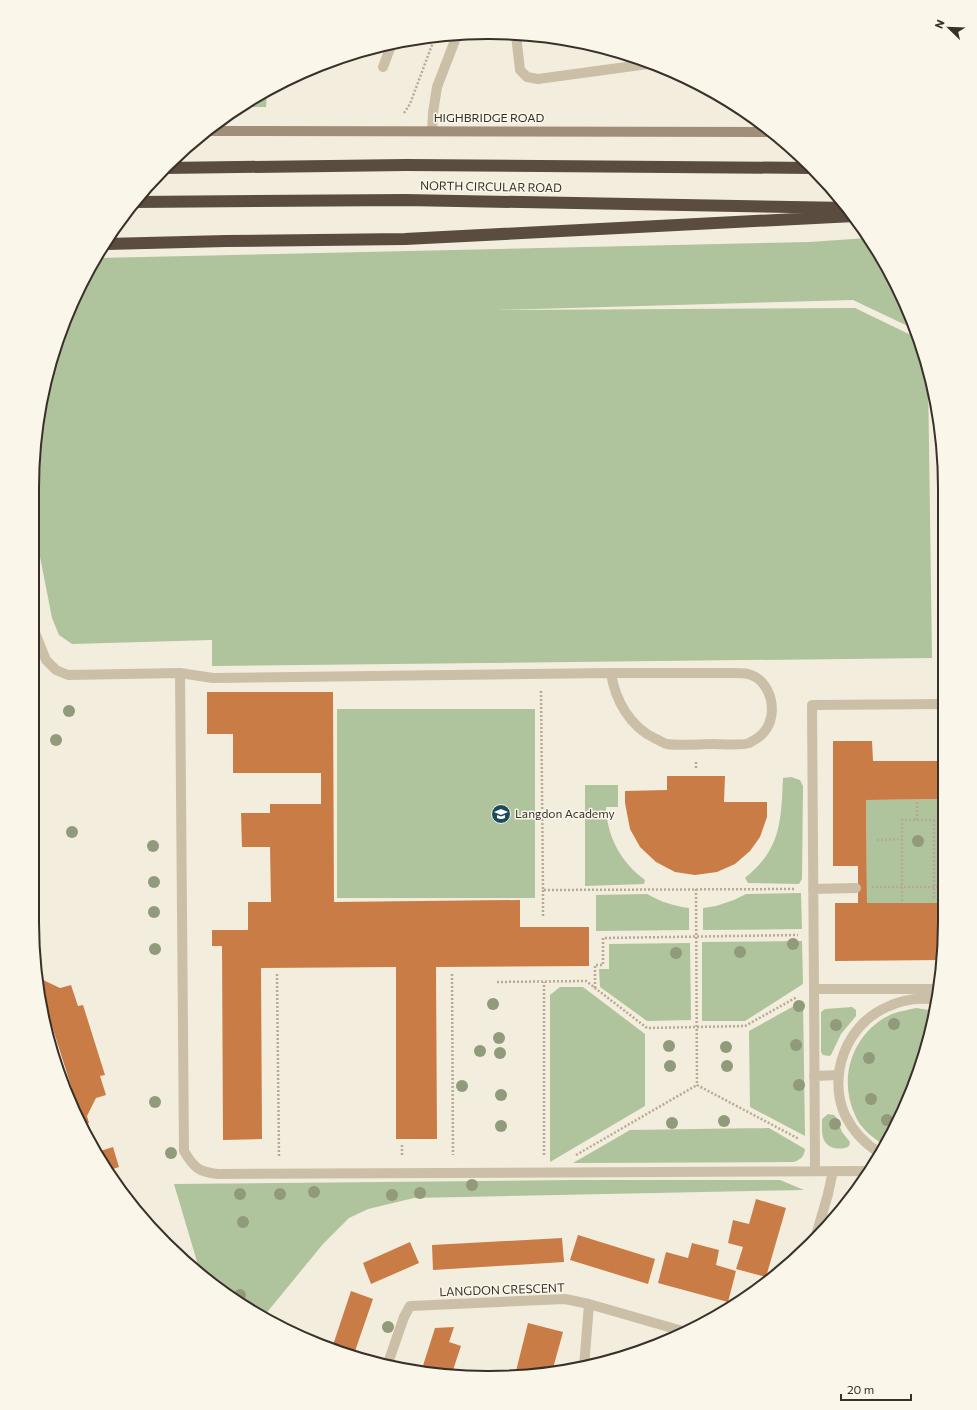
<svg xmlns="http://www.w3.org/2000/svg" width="977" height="1410" font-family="Commissioner,sans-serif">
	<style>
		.green { fill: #afc39c }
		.building { fill: #c97c45 }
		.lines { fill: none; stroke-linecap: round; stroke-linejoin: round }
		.path { stroke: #b8a992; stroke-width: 2.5; stroke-dasharray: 2 2; stroke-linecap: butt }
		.lane { stroke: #ccbfa8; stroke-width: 10 }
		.street { stroke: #ccbfa8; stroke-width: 10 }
		.secondary { stroke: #a08e79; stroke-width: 10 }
		.highway { stroke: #5a4c3f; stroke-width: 12 }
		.tree { fill: #919a7b }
		.labels { text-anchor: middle; stroke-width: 3; stroke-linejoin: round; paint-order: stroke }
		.street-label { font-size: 12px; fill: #383029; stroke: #faf6ea }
		.poi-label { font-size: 12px; fill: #383029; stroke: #faf6ea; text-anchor: start }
		.rim { fill: none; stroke: #383029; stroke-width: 2 }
	</style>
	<rect width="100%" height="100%" fill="#f3eddd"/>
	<path class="green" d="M 267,92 L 266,107 L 238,107 Z
		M 868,238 L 898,286 L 912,328 L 853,300 L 496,310 L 855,308 L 915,337 L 928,375 L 932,658 L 212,666 L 212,640 L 72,644 L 59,635 L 52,618 L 32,516 L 32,488 L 41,400 L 79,286 L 97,258 L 809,242 Z
		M 337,709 L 535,709 L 535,898 L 337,898 Z
		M 791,777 L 800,780 L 803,786 L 802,879 L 799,884 L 748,883 L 745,878 C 781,849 781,822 783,778 Z
		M 585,785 L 618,785 L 618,807 L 606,807 C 607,837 621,862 645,880 L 644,884 L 585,886 Z
		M 945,799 L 945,903 L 867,903 L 866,800 Z
		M 801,893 L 802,929 L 703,930 L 703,908 L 716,906 L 734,900 L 746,894 Z
		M 647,894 C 661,902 674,906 689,908 L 689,930 L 596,931 L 596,895 Z
		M 802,941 L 803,984 L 745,1021 L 702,1021 L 702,942 Z
		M 690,943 L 691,1020 L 647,1021 L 600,987 L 599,969 L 609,969 L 609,944 Z
		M 560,987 L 583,987 L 645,1034 L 645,1106 L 550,1162 L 550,995 Z
		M 803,1001 L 805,1136 L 750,1107 L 749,1031 Z
		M 852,1007 L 856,1010 L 856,1016 L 841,1034 L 831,1055 L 829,1056 L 823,1055 L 821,1052 L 821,1012 L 825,1009 Z
		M 916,1008 L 936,1011 L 910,1096 L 884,1145 C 872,1137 860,1128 855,1115 C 837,1076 854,1031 892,1014 C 900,1011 909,1010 916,1008 Z
		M 828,1114 L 834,1115 L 836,1117 L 842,1132 L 850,1142 L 849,1146 C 845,1149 839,1149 834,1148 C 820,1144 822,1130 822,1119 Z
		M 769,1128 L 805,1149 C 804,1157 801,1159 794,1162 L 573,1163 L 630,1130 Z
		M 577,1180 L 780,1180 L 804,1190 L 414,1198 L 368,1209 L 349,1218 L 323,1244 L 264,1316 L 235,1301 L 201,1275 L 174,1184 Z"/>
	<path class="building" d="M 207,692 L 333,692 L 334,902 L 520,900 L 520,927 L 589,927 L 589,966 L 436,967 L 437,1139 L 396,1139 L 396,967 L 261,968 L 262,1139 L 223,1140 L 222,946 L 212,946 L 212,930 L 248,930 L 248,902 L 271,902 L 270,847 L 242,847 L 241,813 L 270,813 L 270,804 L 321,804 L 321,773 L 233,773 L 233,734 L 207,734 Z
		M 833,741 L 872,741 L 873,761 L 945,761 L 945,799 L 866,800 L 867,903 L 945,903 L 945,921 L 941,960 L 835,961 L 835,903 L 858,903 L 858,866 L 833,866 Z
		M 667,776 L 725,776 L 724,802 L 767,802 L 767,817 L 760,837 L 750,851 L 735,864 L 717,872 L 695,875 L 675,872 L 656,862 L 640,847 L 630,829 L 625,803 L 625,791 L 667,790 Z
		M 39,978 L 60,988 L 71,985 L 78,1006 L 83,1005 L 105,1075 L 100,1076 L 106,1095 L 96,1098 L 87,1116 L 89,1123 L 82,1125 L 68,1099 L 72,1089 L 45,1004 L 43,1004 Z
		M 113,1147 L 119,1167 L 107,1171 L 97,1152 Z
		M 756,1199 L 786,1208 L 766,1277 L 736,1269 L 743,1247 L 728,1243 L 733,1220 L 749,1224 Z
		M 578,1235 L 655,1259 L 648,1284 L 570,1260 Z
		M 562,1238 L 564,1262 L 433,1270 L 432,1245 Z
		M 410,1242 L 419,1263 L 371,1284 L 363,1263 Z
		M 692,1243 L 719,1250 L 716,1265 L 736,1271 L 728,1302 L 658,1283 L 666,1252 L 688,1258 Z
		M 351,1291 L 373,1299 L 354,1354 L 332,1348 Z
		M 528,1323 L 563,1332 L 552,1372 L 515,1375 Z
		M 454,1327 L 449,1342 L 461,1346 L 451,1376 L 429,1374 L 421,1372 L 435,1328 Z"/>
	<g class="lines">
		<path class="path" d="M 404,113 L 410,104 L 435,37
			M 541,691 L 543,890 L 796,889
			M 696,768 L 696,761
			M 917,802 L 917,820
			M 934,820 L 934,900
			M 877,840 L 902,839
			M 872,887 L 945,887
			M 696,889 L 697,1085 L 799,1139
			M 543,890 L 543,917
			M 902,901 L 902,820 L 945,820
			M 277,974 L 279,1158
			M 452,974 L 453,1155
			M 497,982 L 586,981 L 647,1028 L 745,1026 L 797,997
			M 595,988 L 595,965 L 603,965 L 603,938 L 798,935
			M 402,1145 L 402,1156
			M 544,1155 L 544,982
			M 576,1155 L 697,1085"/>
		<path class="lane" d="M 516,35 L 520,70 L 527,77 L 538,79 L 648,64 L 648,62
			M 383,67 L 392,43
			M 432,131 L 433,113 L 437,87 L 457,35
			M 32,625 L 46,660 L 56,670 L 68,675 L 180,673 L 213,678 L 611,673 C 615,700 630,727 656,739 C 659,740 663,743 667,744 C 678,746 700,744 713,744 C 721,744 742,746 749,743 C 753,741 761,736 764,732 C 779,715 772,680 748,674 C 743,673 738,673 733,673 L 611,673
			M 180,673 L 184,1151 C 194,1168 199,1172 218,1174 L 870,1171
			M 813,889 L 856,888
			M 814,989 L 812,705 L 945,704
			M 814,1076 L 839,1075
			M 880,1153 C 865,1144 853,1131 845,1115 C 827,1075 847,1024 887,1007 C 903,999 920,997 937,1000
			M 815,1170 L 814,989 L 938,989
			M 828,1194 L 833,1171"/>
		<path class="street" d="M 815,1239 L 828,1194
			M 388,1363 L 404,1317 L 410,1306 L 565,1299 L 589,1304 L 686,1332
			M 584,1367 L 589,1304"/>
		<path class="secondary" d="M 208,131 L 770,132"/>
		<path class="highway" d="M 164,168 L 406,165 L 813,168
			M 134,202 L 405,200 L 849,208
			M 106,244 L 226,241 L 405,239 L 854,216"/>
	</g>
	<g class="tree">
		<circle cx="69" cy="711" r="6"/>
		<circle cx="56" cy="740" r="6"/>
		<circle cx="72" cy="832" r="6"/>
		<circle cx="918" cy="841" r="6"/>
		<circle cx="153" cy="846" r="6"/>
		<circle cx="154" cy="882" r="6"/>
		<circle cx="154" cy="912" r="6"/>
		<circle cx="793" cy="944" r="6"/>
		<circle cx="155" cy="949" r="6"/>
		<circle cx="740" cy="952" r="6"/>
		<circle cx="676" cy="953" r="6"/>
		<circle cx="493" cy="1004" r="6"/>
		<circle cx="799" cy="1006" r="6"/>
		<circle cx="894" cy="1024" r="6"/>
		<circle cx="836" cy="1025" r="6"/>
		<circle cx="499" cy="1038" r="6"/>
		<circle cx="796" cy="1045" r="6"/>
		<circle cx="669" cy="1046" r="6"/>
		<circle cx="726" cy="1047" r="6"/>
		<circle cx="480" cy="1051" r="6"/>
		<circle cx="500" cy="1053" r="6"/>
		<circle cx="869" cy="1058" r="6"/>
		<circle cx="670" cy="1066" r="6"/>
		<circle cx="727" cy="1066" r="6"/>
		<circle cx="799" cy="1085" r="6"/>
		<circle cx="462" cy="1086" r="6"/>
		<circle cx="501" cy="1095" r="6"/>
		<circle cx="871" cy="1099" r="6"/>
		<circle cx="155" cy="1102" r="6"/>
		<circle cx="887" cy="1120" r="6"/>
		<circle cx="724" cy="1121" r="6"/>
		<circle cx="672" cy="1123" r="6"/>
		<circle cx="835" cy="1124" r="6"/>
		<circle cx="501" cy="1126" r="6"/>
		<circle cx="171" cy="1153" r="6"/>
		<circle cx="472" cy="1185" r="6"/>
		<circle cx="314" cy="1192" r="6"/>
		<circle cx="420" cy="1193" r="6"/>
		<circle cx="240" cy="1194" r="6"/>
		<circle cx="280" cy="1194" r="6"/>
		<circle cx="392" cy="1195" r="6"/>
		<circle cx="243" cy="1222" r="6"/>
		<circle cx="240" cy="1295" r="6"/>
		<circle cx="388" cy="1327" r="6"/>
	</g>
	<defs>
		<symbol id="school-disc" viewBox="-11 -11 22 22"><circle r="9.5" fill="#1d4c5b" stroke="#faf6ea"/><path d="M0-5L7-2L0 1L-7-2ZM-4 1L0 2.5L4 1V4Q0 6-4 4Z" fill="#fff"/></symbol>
	</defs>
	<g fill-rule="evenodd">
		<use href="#school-disc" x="490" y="803" width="22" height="22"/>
	</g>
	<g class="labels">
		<g class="street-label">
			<text x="489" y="122">HIGHBRIDGE ROAD</text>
			<text transform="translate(491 187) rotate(1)" y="4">NORTH CIRCULAR ROAD</text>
			<text transform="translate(502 1290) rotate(-2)" y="4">LANGDON CRESCENT</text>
		</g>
		<g class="poi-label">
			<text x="515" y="818">Langdon Academy</text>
		</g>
	</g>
	<path d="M0 0H977V1410H0ZM488 39H489A449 449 0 0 1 938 488V922A449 449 0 0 1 489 1371H488A449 449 0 0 1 39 922V488A449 449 0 0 1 488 39Z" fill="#faf6ea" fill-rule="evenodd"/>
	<path class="rim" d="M488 39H489A449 449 0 0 1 938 488V922A449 449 0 0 1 489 1371H488A449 449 0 0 1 39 922V488A449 449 0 0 1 488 39Z"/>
	<g transform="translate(949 28) rotate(293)" stroke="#faf6ea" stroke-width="3" paint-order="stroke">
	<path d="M0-3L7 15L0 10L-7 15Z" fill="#383029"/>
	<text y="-6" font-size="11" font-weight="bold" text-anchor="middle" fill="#383029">N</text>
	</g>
	<path d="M841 1394v6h70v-6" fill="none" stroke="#383029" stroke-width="2"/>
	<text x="847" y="1394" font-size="12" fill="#383029" stroke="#faf6ea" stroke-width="3" paint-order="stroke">20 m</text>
</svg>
